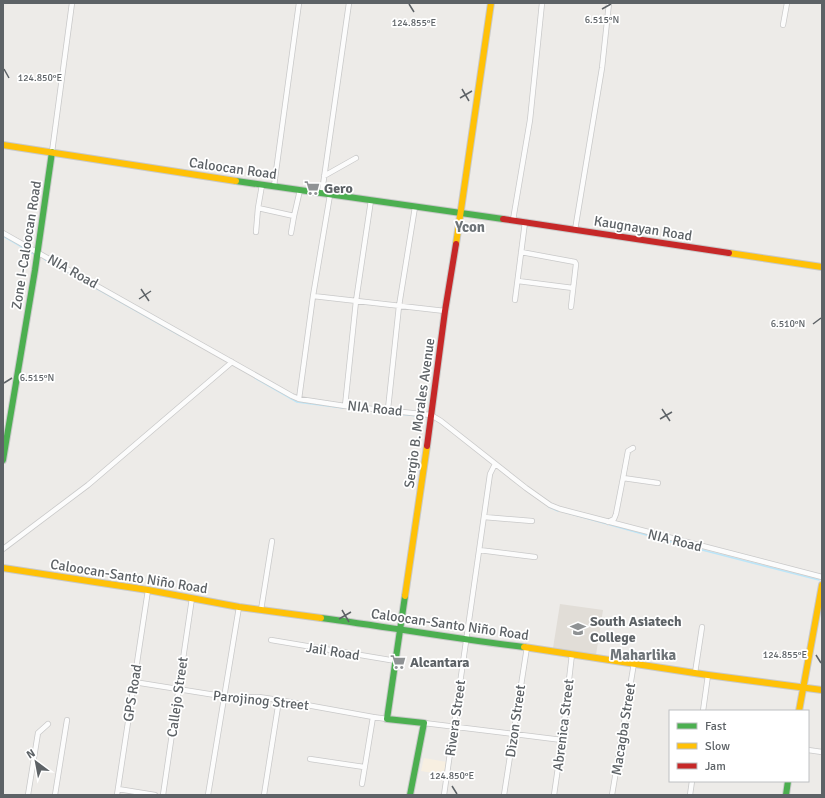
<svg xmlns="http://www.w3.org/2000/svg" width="825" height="798" font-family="Signika,sans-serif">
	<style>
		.commercial { fill: #f7efe1 }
		.education { fill: #e1ddd7 }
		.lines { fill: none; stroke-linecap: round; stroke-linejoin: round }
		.stream { stroke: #bbe5f8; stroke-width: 1.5 }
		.street-casing { stroke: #c9c9c9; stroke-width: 6 }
		.fast-casing { stroke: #c8c9c9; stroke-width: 8 }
		.slow-casing { stroke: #c8c9c9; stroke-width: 8 }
		.jam-casing { stroke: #c8c9c9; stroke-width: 8 }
		.street { stroke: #fcfcfc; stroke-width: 4.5 }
		.fast { stroke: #4caf50; stroke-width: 6 }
		.slow { stroke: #ffc107; stroke-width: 6 }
		.jam { stroke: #c62828; stroke-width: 6 }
		.ticks { fill: none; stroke: #5d6266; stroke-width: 1.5 }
		.labels { text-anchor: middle; stroke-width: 3.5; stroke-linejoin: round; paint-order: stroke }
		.street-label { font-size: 14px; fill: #5d6266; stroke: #fff }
		.poi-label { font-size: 14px; font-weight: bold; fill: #5d6266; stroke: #fff; text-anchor: start }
		.neighbourhood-label { font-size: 15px; font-weight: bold; fill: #6e7478; stroke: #fff }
		.ticks-label { font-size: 10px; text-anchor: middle; fill: #5d6266; stroke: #fff; stroke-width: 3.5; stroke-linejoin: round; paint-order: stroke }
	</style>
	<rect width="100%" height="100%" fill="#edebe8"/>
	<path class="commercial" d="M 424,758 L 447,762 L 445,775 L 421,771 Z"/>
	<path class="education" d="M 560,604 L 603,610 L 596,655 L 553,648 Z"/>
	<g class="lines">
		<path class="stream" d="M 3,236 L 34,254
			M 44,259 L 181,336
			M 255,378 L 297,402 L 343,408
			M 372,411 L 426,417
			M 549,507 L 558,511
			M 564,512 L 675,543 L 819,580"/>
		<defs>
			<path id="street" d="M 783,25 L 787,3
				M 52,152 L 72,3
				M 324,176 L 356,158
				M 274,186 L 299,3
				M 322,192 L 349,3
				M 258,208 L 294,216 L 300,190
				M 513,220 L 530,120 L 542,3
				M 575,230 L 602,68 L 609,3
				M 256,232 L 258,208 L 262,185
				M 3,233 L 292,396 L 299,399 L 345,406 L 431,415 L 441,421 L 526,488 L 550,505 L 560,509 L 822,577
				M 291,233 L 294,216
				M 521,252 L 575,262 L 576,264 L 571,307
				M 518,281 L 573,288
				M 313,296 L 445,311
				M 515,300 L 525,222
				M 299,399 L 313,296 L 330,195
				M 345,406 L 356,301 L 371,200
				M 388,409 L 399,306 L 415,207
				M 623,478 L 628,451 L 633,448
				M 484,517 L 532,521
				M 608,522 L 614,519 L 616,514 L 623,478 L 658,483
				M 3,549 L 88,485 L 232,362
				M 479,550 L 535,557
				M 261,610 L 272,541
				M 271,640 L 396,661
				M 695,673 L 702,627
				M 134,682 L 234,698 L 259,697 L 279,700 L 373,717 L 387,719
				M 703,711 L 708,675
				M 424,723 L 562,740
				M 808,750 L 822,752
				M 310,759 L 364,767
				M 362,784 L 373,717
				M 118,789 L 155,795
				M 28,795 L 38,733 L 48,724
				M 55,795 L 67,720
				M 117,795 L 148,590
				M 163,795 L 192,598
				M 208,795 L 239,607
				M 264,795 L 279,700
				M 444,795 L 490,474 L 495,464
				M 504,795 L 527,647
				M 554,795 L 562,740 L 572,654
				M 612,795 L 634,663
				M 690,795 L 692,781"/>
			<path id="fast" d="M 236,181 L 503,219
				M 3,460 L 35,270 L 52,152
				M 405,596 L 387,719 L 424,723 L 410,795
				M 321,618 C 389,627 456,639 524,647
				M 786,795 L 788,781"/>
			<path id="slow" d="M 3,145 L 236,181
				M 456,244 L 491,3
				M 729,253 L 822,267
				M 3,568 L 148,590 L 239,607 L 321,618
				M 405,596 L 427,446
				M 524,647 L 708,675 L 822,690
				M 799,711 L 822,585"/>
			<path id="jam" d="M 503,219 L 729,253
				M 427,446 L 445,311 L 456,244"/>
		</defs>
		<use href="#street" class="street-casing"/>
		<use href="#fast" class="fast-casing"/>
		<use href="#slow" class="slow-casing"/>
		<use href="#jam" class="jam-casing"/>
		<use href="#street" class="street"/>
		<use href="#fast" class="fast"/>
		<use href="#slow" class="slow"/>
		<use href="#jam" class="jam"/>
	</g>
	<path class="ticks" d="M 409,4 L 414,12M 602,9 L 611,4M 4,69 L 9,78M 462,89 L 469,101M 460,98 L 472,91M 141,289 L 149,301M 139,299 L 151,291M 813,324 L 821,318M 4,383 L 12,378M 662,409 L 670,421M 660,419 L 672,412M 342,610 L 349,622M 339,619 L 351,612M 816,655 L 821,663M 452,786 L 457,794"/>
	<defs>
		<symbol id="supermarket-bare" viewBox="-9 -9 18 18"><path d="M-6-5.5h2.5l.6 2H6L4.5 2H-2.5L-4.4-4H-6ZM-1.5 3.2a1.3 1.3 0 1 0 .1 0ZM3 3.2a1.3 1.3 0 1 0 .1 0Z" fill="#8f9294" stroke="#fff" stroke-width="2.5" paint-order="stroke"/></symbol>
		<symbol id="university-bare" viewBox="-9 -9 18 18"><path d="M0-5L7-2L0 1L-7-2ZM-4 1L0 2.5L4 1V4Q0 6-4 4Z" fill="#8f9294" stroke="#fff" stroke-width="2.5" paint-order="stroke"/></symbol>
	</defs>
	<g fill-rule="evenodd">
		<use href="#supermarket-bare" x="301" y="177" width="22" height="22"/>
		<use href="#university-bare" x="567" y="618" width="22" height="22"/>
		<use href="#supermarket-bare" x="387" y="651" width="22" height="22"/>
	</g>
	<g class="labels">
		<g class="street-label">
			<text transform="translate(233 168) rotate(8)" y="5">Caloocan Road</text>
			<text transform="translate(643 228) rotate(9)" y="5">Kaugnayan Road</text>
			<text transform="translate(26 245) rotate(-81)" y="5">Zone I-Caloocan Road</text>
			<text transform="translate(73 271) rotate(29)" y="5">NIA Road</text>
			<text transform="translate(375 408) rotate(6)" y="5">NIA Road</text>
			<text transform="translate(419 413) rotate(-82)" y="5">Sergio B. Morales Avenue</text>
			<text transform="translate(675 540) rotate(14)" y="5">NIA Road</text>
			<text transform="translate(129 576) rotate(9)" y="5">Caloocan-Santo Niño Road</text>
			<text transform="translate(450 624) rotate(8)" y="5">Caloocan-Santo Niño Road</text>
			<text transform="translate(333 651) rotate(9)" y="5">Jail Road</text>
			<text transform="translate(132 693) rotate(-81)" y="5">GPS Road</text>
			<text transform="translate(177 697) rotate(-82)" y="5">Callejo Street</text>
			<text transform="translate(261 700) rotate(6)" y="5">Parojinog Street</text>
			<text transform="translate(455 718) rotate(-82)" y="5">Rivera Street</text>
			<text transform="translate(515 721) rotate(-82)" y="5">Dizon Street</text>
			<text transform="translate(563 725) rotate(-83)" y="5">Abrenica Street</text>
			<text transform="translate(623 729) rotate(-81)" y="5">Macagba Street</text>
		</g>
		<g class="poi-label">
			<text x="324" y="193">Gero</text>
			<text x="590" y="626">South Asiatech<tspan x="590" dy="16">College</tspan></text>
			<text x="410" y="667">Alcantara</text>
		</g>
		<g class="neighbourhood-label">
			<text x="470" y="232">Ycon</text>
			<text x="643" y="660">Maharlika</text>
		</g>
	</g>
	<g class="ticks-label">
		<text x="602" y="23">6.515°N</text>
		<text x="414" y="26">124.855°E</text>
		<text x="40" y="81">124.850°E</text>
		<text x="788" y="327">6.510°N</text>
		<text x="37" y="381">6.515°N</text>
		<text x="785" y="658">124.855°E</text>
		<text x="452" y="779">124.850°E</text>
	</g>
	<rect width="825" height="798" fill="none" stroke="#5d6266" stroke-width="8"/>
	<rect x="669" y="710" width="140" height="72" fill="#ffffff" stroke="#bec0c2"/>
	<rect x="677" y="723" width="20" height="6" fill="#4caf50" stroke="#bec0c2"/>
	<text x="705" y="730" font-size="12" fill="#5d6266">Fast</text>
	<rect x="677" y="743" width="20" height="6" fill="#ffc107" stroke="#bec0c2"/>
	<text x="705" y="750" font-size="12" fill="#5d6266">Slow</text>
	<rect x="677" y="763" width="20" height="6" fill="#c62828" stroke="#bec0c2"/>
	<text x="705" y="770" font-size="12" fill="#5d6266">Jam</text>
	<g transform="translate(36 762) rotate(328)" stroke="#ffffff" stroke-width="3" paint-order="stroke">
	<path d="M0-3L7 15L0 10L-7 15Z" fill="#5d6266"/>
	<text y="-6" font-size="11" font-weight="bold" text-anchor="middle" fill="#5d6266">N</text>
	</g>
</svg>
